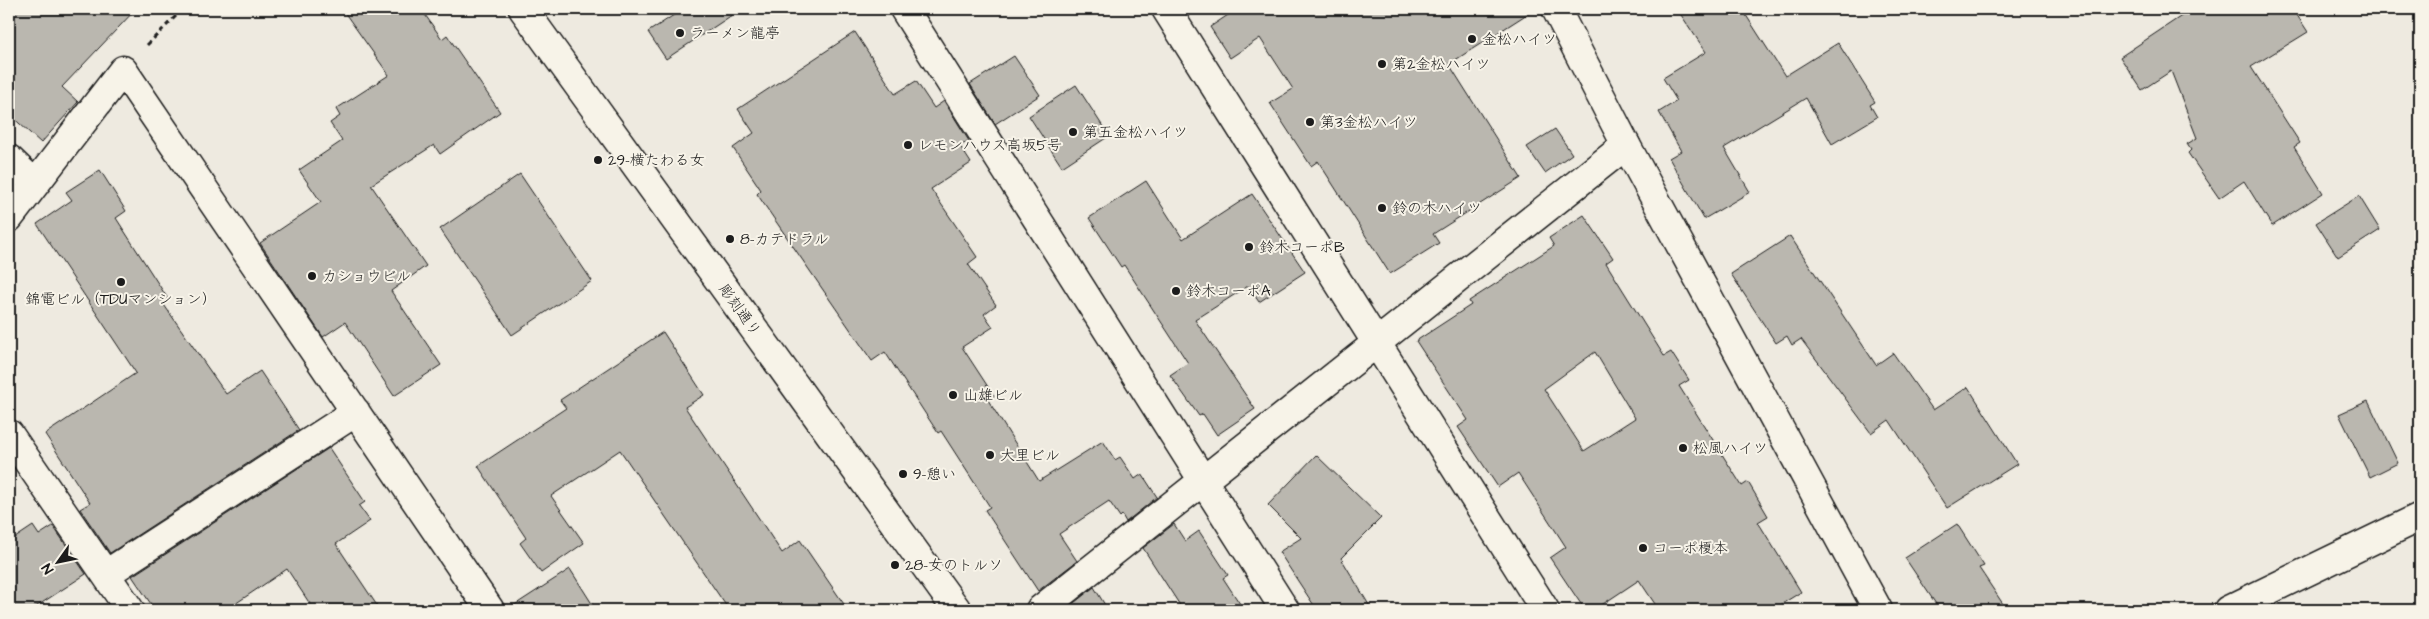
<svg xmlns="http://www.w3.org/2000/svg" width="2429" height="619" font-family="'Architects Daughter','Klee One',sans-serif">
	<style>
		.building { fill: #bab7af; stroke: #1c1c1c; fill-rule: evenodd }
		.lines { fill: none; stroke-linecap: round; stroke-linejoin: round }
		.minor-casing { stroke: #1c1c1c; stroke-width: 31 }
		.tertiary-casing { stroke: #1c1c1c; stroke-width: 31 }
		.path { stroke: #1c1c1c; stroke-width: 3; stroke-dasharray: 5 4; stroke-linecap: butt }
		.minor { stroke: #f7f3e8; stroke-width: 28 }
		.tertiary { stroke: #f7f3e8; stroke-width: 28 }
		.poi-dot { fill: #1c1c1c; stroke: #f7f3e8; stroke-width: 2 }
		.labels { text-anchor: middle; stroke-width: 4; stroke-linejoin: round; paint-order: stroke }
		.poi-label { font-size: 15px; fill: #1c1c1c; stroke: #f7f3e8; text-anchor: start }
		.street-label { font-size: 15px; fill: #1c1c1c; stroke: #f7f3e8 }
	</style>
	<rect width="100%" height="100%" fill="#eeeae0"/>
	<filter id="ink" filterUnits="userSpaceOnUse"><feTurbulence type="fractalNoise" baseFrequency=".02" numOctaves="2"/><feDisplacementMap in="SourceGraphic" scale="10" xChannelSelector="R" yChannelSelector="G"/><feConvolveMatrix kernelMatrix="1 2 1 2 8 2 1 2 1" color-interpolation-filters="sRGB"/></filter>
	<g filter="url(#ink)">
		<path class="building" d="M 9,9 L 136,9 L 62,87 L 78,102 L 41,143 L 9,114 Z
			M 342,9 L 421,9 L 442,39 L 447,35 L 500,112 L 440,154 L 434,145 L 371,185 L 426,266 L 391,291 L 441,365 L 394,396 L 345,322 L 323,337 L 260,243 L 321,202 L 299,170 L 342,141 L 330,123 L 340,116 L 336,109 L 389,75 Z
			M 683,9 L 741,9 L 666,59 L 648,32 Z
			M 1237,9 L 1535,9 L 1449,64 L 1521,178 L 1433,234 L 1439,243 L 1390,274 L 1318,161 L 1311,166 L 1270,103 L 1293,89 L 1260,38 L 1230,58 L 1210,27 Z
			M 1677,9 L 1742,9 L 1785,76 L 1838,43 L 1875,102 L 1870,105 L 1877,117 L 1832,144 L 1806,98 L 1724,148 L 1750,192 L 1704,219 L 1669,158 L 1681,151 L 1659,112 L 1677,101 L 1663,78 L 1706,52 Z
			M 2192,9 L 2293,9 L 2308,32 L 2251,67 L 2300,143 L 2294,147 L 2323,193 L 2272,226 L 2244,181 L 2219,198 L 2188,153 L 2191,150 L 2187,144 L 2197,138 L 2171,71 L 2142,90 L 2120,57 Z
			M 855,32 L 895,94 L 916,81 L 934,108 L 944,101 L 969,141 L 960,146 L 971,163 L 931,189 L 977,257 L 968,264 L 996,305 L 984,314 L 993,327 L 962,347 L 994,396 L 988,400 L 1039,481 L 1103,441 L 1115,460 L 1120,457 L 1135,479 L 1142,474 L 1157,497 L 1126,522 L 1122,515 L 1120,517 L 1109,501 L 1059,534 L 1077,561 L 1038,591 L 985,510 L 990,507 L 941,431 L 938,433 L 885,352 L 872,361 L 757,194 L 761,190 L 733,148 L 754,133 L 738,109 Z
			M 1014,56 L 1040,95 L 995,124 L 970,84 Z
			M 1076,85 L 1109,136 L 1062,167 L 1029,116 Z
			M 1555,129 L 1572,154 L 1545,173 L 1527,147 Z
			M 100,170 L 126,211 L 116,218 L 168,299 L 162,302 L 226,394 L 260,371 L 299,430 L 110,553 L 80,509 L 90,503 L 45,434 L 136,373 L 37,224 L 72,200 L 66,192 Z
			M 520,174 L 592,281 L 512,335 L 440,229 Z
			M 1146,181 L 1183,239 L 1252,194 L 1305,272 L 1259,302 L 1248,286 L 1195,320 L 1255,409 L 1217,435 L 1203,414 L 1199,416 L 1170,375 L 1188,363 L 1124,265 L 1121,267 L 1089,218 Z
			M 2359,196 L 2380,230 L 2338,257 L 2316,223 Z
			M 1584,215 L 1613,258 L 1606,263 L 1664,356 L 1671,352 L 1689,380 L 1679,386 L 1742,486 L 1748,482 L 1768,516 L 1758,522 L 1801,592 L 1772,610 L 1659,610 L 1639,580 L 1594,610 L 1585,610 L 1550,558 L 1566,547 L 1518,473 L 1498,487 L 1458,427 L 1468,420 L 1416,341 L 1471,305 L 1469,301 L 1554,246 L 1549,238 ZM 1595,352 L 1635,418 L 1584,451 L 1544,389 Z
			M 1790,236 L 1876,365 L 1893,353 L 1933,410 L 1968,387 L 2017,464 L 1947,508 L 1889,420 L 1871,433 L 1801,339 L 1792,345 L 1787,336 L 1776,343 L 1731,274 Z
			M 663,332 L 704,395 L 685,407 L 782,553 L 800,540 L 848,610 L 729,610 L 620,450 L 551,496 L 584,543 L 541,573 L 520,543 L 526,538 L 478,466 L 566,408 L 560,400 Z
			M 2368,401 L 2398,463 L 2370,477 L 2339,414 Z
			M 329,448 L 365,502 L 359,506 L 370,521 L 336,544 L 380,610 L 314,610 L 287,569 L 226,610 L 155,610 L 132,576 Z
			M 1316,455 L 1381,518 L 1341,558 L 1372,610 L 1317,610 L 1279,552 L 1301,538 L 1268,505 Z
			M 1174,524 L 1185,541 L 1199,531 L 1228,575 L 1223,578 L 1244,610 L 1183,610 L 1143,548 Z
			M 1957,524 L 1984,566 L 1979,568 L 2007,610 L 1940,610 L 1905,558 Z
			M 33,526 L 39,535 L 53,526 L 86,574 L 31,610 L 9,610 L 9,542 Z
			M 570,569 L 596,610 L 507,610 Z
			M 1094,587 L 1108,610 L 1065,610 Z"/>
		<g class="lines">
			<defs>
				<path id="minor" d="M 904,9 L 1285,610
					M 1166,9 L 1545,610
					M 9,159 L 35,184
					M 9,218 L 123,70 L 490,610
					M 9,434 L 130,610
					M 106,574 L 356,412
					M 1040,610 L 1626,145
					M 2228,610 L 2420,517"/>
				<path id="tertiary" d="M 523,9 L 957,610
					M 1556,9 L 1626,145 L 1878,610"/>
			</defs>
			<use href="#minor" class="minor-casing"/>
			<use href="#tertiary" class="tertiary-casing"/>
			<path class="path" d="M 147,45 L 183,9"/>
			<use href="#minor" class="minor"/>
			<use href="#tertiary" class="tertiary"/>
		</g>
	</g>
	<g class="poi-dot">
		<circle cx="680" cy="33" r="5"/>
		<circle cx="1472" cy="39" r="5"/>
		<circle cx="1382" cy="64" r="5"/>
		<circle cx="1310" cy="122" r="5"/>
		<circle cx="1073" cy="132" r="5"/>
		<circle cx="908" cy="145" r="5"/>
		<circle cx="598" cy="160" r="5"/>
		<circle cx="1382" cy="208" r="5"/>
		<circle cx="730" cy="239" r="5"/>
		<circle cx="1249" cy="247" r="5"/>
		<circle cx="312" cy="276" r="5"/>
		<circle cx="121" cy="282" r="5"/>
		<circle cx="1176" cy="291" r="5"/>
		<circle cx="953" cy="395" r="5"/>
		<circle cx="1683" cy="448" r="5"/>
		<circle cx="990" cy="455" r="5"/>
		<circle cx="903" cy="474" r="5"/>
		<circle cx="1643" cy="548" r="5"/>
		<circle cx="895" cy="565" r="5"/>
	</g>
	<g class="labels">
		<g class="poi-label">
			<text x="690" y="38">ラーメン龍亭</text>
			<text x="1482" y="44">金松ハイツ</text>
			<text x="1392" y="69">第2金松ハイツ</text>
			<text x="1320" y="127">第3金松ハイツ</text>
			<text x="1083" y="137">第五金松ハイツ</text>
			<text x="918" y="150">レモンハウス高坂5号</text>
			<text x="608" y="165">29-横たわる女</text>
			<text x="1392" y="213">鈴の木ハイツ</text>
			<text x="740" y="244">8-カテドラル</text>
			<text x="1259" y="252">鈴木コーポB</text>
			<text x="322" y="281">カショウビル</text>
			<text x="1186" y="296">鈴木コーポA</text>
			<text x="121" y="304" text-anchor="middle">錦電ビル（TDUマンション）</text>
			<text x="963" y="400">山雄ビル</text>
			<text x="1693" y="453">松風ハイツ</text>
			<text x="1000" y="460">大里ビル</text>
			<text x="913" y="479">9-憩い</text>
			<text x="1653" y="553">コーポ榎本</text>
			<text x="905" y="570">28-女のトルソ</text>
		</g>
		<g class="street-label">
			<text transform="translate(740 310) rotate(54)" y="5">彫刻通り</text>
		</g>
	</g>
	<rect width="2429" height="619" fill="none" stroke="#f7f3e8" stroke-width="30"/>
	<rect x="15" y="15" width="2399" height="589" fill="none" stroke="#1c1c1c" stroke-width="2" filter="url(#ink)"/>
	<g transform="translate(58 562) rotate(237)" stroke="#f7f3e8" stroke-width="4" paint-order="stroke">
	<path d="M0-4L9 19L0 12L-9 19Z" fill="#1c1c1c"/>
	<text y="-8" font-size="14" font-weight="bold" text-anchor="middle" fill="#1c1c1c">N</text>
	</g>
</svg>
